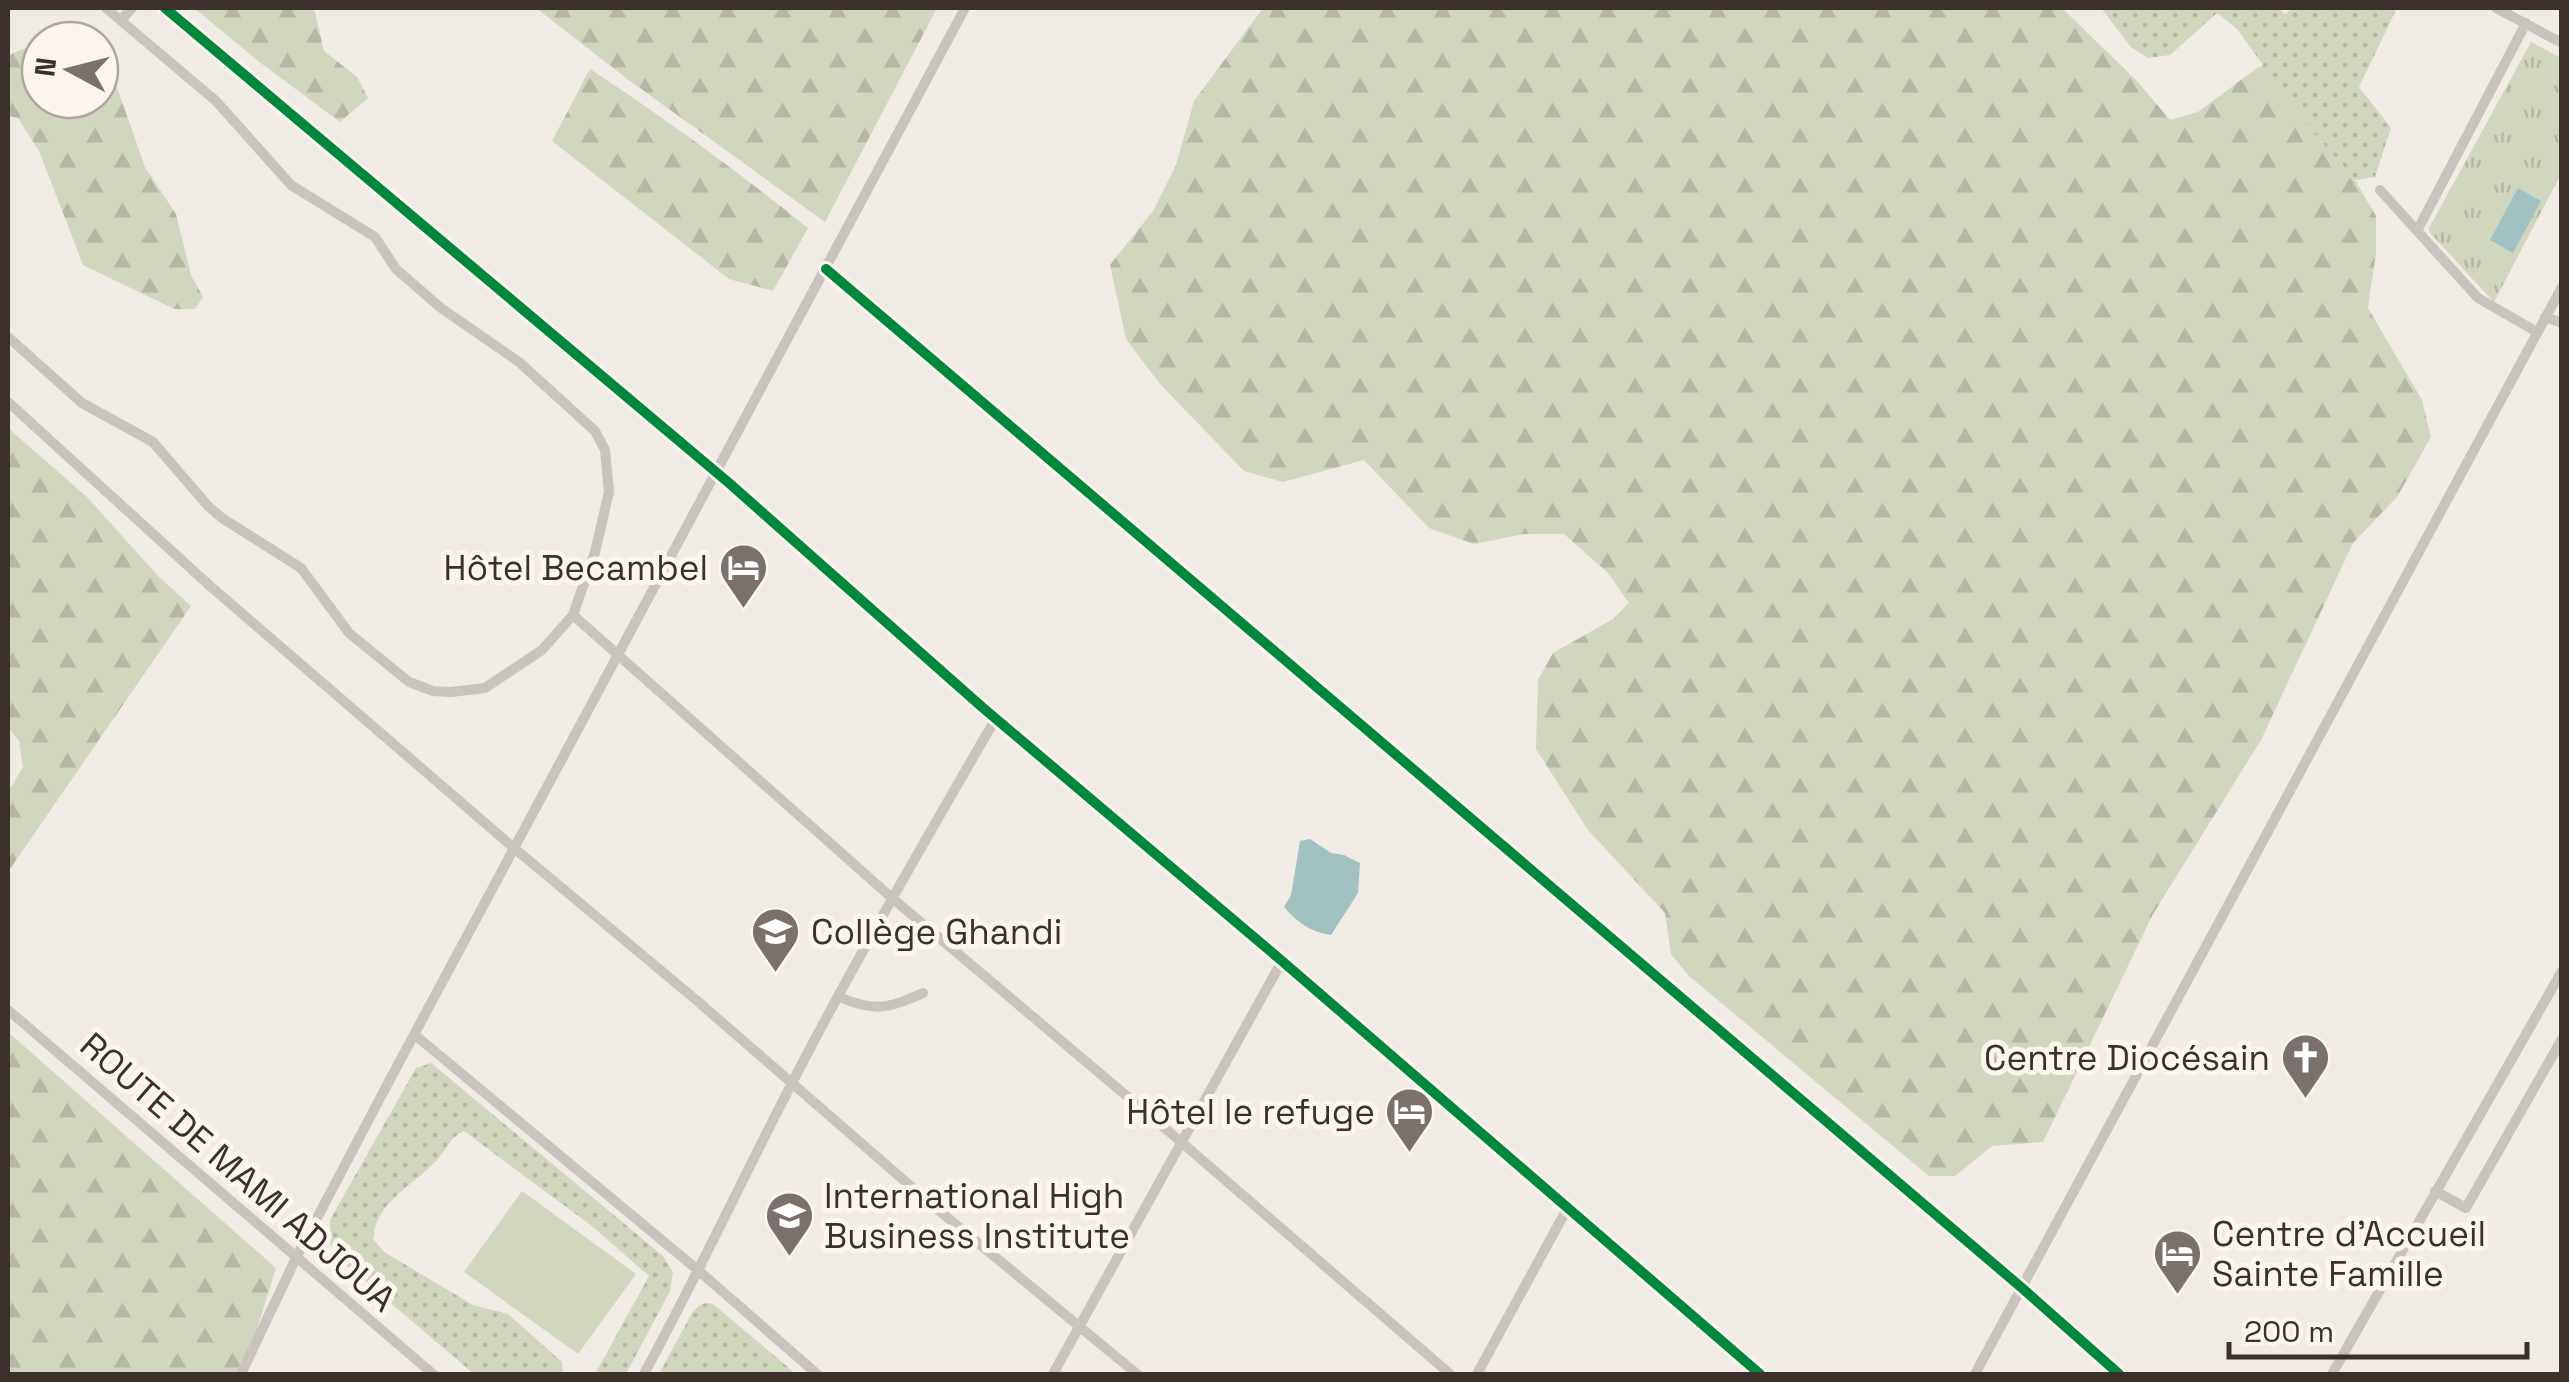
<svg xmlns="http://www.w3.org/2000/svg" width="2569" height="1382" font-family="'Space Grotesk',sans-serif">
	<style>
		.grass { fill: url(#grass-dots) }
		.forest { fill: url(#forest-firs) }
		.park { fill: url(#park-tufts) }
		.pitch { fill: #d1d6bf }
		.water { fill: #a1c2c1 }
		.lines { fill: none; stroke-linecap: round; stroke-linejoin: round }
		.minor { stroke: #c9c3be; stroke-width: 10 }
		.cycleway-casing { stroke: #fbf5ee; stroke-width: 16 }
		.cycleway { stroke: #00873e; stroke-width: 10 }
		.labels { text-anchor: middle; stroke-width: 10; stroke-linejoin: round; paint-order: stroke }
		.poi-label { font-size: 35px; fill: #3b302b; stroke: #fbf5ee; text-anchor: end }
		.street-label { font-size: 35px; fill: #3b302b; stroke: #fbf5ee }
	</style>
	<defs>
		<pattern id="grass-dots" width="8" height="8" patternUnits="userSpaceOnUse" patternTransform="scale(2.5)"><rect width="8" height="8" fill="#d1d6bf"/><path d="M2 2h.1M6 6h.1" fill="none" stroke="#b4b8a4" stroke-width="1.8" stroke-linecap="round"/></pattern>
		<pattern id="forest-firs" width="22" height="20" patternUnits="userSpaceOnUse" patternTransform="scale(2.5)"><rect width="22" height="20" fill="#d1d6bf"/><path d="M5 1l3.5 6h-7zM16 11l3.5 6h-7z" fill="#b4b8a4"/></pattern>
		<pattern id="park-tufts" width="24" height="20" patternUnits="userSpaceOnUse" patternTransform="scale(2.5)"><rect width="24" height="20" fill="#d1d6bf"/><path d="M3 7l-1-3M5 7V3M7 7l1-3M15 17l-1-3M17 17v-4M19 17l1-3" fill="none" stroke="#b4b8a4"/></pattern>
	</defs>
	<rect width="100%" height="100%" fill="#f0ebe5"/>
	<path class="grass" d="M 2101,8 L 2279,8 L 2285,14 L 2293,8 L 2397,8 L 2359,87 L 2391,128 L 2375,177 L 2355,180 L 2257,68 L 2263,65 L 2237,29 L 2217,13 L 2170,55 L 2148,58 L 2131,47 Z
		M 431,1063 L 663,1256 L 673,1272 L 670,1291 L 626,1374 L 595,1374 L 649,1276 L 593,1227 L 464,1131 C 449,1138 447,1149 437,1160 C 413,1186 376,1201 373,1239 L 384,1252 L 473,1305 L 508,1314 L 562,1362 L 563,1374 L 474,1374 L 339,1259 L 330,1243 L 330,1220 L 416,1068 Z
		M 707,1303 L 713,1304 L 796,1374 L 659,1374 L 692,1313 L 700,1305 Z"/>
	<path class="forest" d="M 194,8 L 314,8 L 324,51 L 357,77 L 368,98 L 340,122 L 258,61 Z
		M 536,8 L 937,8 L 825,222 L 626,78 Z
		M 1263,8 L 2062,8 L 2137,81 L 2170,120 L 2198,112 L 2257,68 L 2355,180 L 2376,216 L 2376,252 L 2368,308 L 2422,400 L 2431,437 L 2397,497 L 2353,543 L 2261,740 L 2153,914 L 2043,1142 L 1992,1146 L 1955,1176 L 1929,1176 L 1689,976 L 1671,954 L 1665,913 L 1588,830 L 1536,749 L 1538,680 L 1553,653 L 1613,619 L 1629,603 L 1608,573 L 1564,534 L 1524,534 L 1474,544 L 1429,528 L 1364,460 L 1283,482 L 1244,471 L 1160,384 L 1126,339 L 1110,265 L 1153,211 L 1176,165 L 1194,101 Z
		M 40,43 L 40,100 L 100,100 L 100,52 L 109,65 L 145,167 L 176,214 L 191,275 L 203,297 L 195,309 L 174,309 L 83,265 L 39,151 L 18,118 L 8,116 L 8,55 Z
		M 590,69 C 665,118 738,172 808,228 L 773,291 L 729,279 L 552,141 Z
		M 8,428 L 87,497 L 158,576 L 191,606 L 8,872 L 8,792 L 23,767 L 19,741 L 8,728 Z
		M 8,1032 L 276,1268 L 243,1374 L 8,1374 Z"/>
	<path class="park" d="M 2531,42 L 2561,58 L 2561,174 L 2494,302 L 2430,233 L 2429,228 Z"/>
	<path class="pitch" d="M 522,1191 L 636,1274 L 578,1354 L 464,1272 Z"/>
	<path class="water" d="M 2518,188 L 2541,201 L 2513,253 L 2490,240 Z
		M 1310,839 L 1331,853 L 1344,855 L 1360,863 L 1358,893 L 1331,935 C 1310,932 1297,922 1284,907 L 1291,895 L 1300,841 Z"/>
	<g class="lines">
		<path class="minor" d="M 165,8 L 729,483 L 982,707 L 1282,961 L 1760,1374
			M 2496,8 L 2562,43
			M 121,20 L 132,8
			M 2380,190 L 2478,298 L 2537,332
			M 2417,231 L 2526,23
			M 826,269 L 2022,1288 L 2119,1374
			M 2545,317 L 2562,323
			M 8,337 L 82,403 L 153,442 L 208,506 L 222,518 L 301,568 L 349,633 L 409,682 L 433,691 L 451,692 L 485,688 L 542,650 L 573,615 L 595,552 L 609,492 L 605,450 L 595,431 L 519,362 L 441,308 L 396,269 L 375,237 L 291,185 L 216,101 L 106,8
			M 8,402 L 209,585 L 514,848 L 695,999 L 937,1209 L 1137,1374
			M 573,615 L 892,898 L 1180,1141 L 1450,1374
			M 839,997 C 875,1012 888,1009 923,993
			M 8,1010 L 433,1374
			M 415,1035 L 699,1271 L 817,1374
			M 2435,1191 L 2466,1208 L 2562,1039
			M 241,1374 L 296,1258 L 387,1085 L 965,8
			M 644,1374 C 696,1278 742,1180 792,1083 C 856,959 926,839 996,718
			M 1053,1374 L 1282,961
			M 1477,1374 L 1568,1207
			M 1975,1374 L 2562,287
			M 2332,1374 L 2562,971"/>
		<defs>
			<path id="cycleway" d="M 165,8 L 729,483 L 982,707 L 1282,961 L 1760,1374
				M 826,269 L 2022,1288 L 2119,1374"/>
		</defs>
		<use href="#cycleway" class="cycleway-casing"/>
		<use href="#cycleway" class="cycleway"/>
	</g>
	<defs>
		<symbol id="hotel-pin" viewBox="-11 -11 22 30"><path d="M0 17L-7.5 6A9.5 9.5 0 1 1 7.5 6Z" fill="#7a716c" stroke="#fbf5ee"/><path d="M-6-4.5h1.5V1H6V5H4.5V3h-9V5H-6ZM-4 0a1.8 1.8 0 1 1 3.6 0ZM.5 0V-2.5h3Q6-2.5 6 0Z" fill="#fff"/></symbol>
		<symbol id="school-pin" viewBox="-11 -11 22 30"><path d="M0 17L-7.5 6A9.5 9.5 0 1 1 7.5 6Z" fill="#7a716c" stroke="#fbf5ee"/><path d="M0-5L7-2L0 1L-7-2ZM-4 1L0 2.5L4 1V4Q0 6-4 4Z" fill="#fff"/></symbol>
		<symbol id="church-pin" viewBox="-11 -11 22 30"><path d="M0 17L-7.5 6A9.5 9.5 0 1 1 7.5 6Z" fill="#7a716c" stroke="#fbf5ee"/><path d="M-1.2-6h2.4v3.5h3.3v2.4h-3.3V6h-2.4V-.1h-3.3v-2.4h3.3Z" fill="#fff"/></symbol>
		<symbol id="university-pin" viewBox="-11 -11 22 30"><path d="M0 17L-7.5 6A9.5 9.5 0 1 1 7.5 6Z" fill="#7a716c" stroke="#fbf5ee"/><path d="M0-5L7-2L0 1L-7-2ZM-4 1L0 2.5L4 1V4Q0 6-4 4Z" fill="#fff"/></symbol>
	</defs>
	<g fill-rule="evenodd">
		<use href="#hotel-pin" x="716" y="540" width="55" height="75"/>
		<use href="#school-pin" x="748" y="904" width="55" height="75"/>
		<use href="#church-pin" x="2278" y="1030" width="55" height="75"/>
		<use href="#hotel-pin" x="1382" y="1084" width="55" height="75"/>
		<use href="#university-pin" x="762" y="1188" width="55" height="75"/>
		<use href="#hotel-pin" x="2150" y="1226" width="55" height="75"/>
	</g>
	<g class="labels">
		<g class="poi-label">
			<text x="708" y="580">Hôtel Becambel</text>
			<text x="811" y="944" text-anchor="start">Collège Ghandi</text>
			<text x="2270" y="1070">Centre Diocésain</text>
			<text x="1375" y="1124">Hôtel le refuge</text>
			<text x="824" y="1208" text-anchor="start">International High<tspan x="824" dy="40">Business Institute</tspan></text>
			<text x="2212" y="1246" text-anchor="start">Centre d'Accueil<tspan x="2212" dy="40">Sainte Famille</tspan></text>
		</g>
		<g class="street-label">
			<text transform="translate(238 1172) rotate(41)" y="12">ROUTE DE MAMI ADJOUA</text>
		</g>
	</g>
	<rect width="2569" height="1382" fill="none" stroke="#3b302b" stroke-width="20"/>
	<g transform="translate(70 70) rotate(277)"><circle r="48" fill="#fbf5ee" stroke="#aea6a0" stroke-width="2.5"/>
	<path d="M0-8L18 38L0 25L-18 38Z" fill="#7a716c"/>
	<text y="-15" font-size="28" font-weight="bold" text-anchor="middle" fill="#3b302b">N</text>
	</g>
	<path d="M2229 1342v15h298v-15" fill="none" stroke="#3b302b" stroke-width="5"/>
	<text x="2244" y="1342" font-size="30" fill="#3b302b" stroke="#fbf5ee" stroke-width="8" paint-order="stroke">200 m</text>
</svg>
